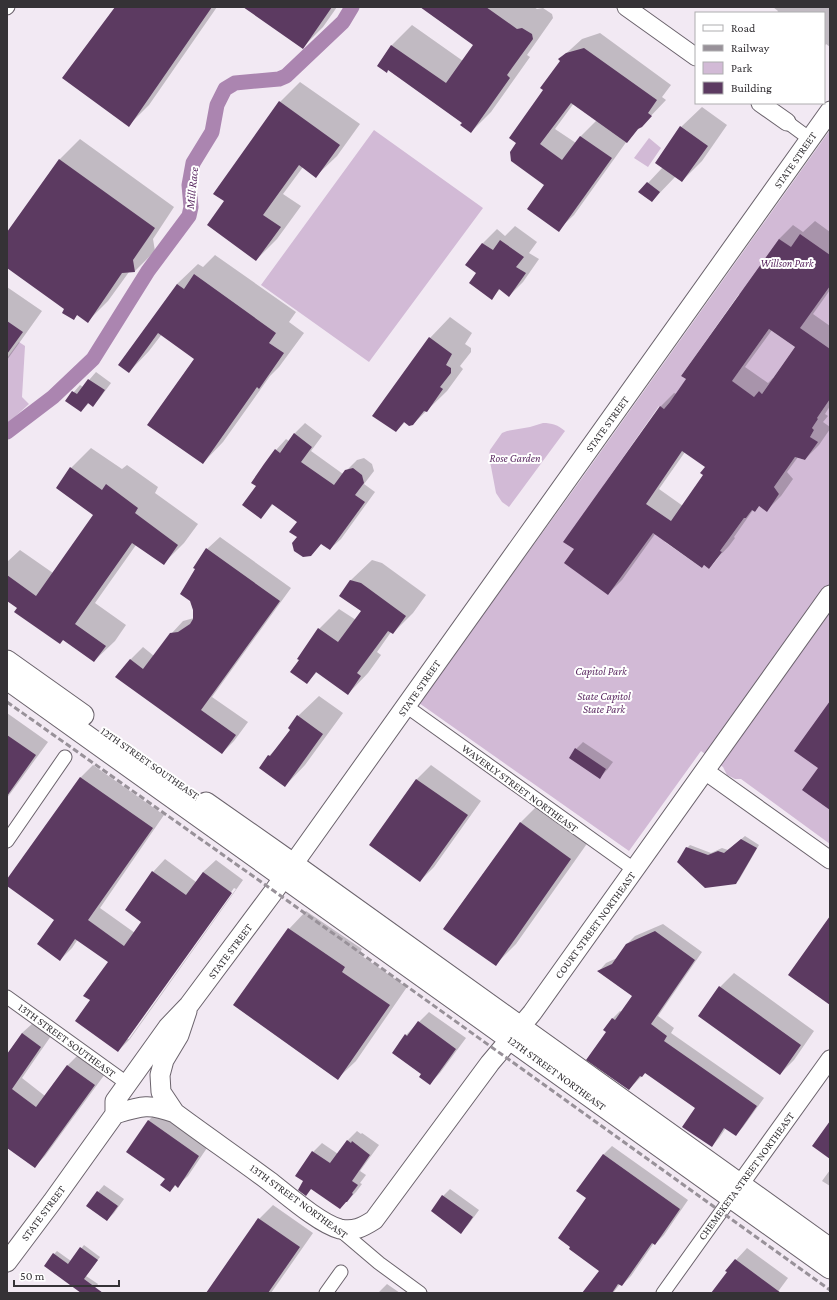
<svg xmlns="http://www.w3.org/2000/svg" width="837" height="1300" font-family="'Crimson Pro',serif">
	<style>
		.green { fill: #d2bad6 }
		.shadow { fill: #0003; fill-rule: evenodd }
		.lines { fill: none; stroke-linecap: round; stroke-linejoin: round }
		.canal { stroke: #ab85b0; stroke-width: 15 }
		.building { fill: #5c3a61; fill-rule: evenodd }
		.minor-casing { stroke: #6b636c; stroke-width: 15 }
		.tertiary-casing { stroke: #6b636c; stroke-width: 19 }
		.secondary-casing { stroke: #6b636c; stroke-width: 21 }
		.primary-casing { stroke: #6b636c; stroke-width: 23 }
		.minor { stroke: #fff; stroke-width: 13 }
		.tertiary { stroke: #fff; stroke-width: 17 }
		.secondary { stroke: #fff; stroke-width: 19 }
		.primary { stroke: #fff; stroke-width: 21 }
		.rail { stroke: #989199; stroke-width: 3; stroke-dasharray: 6 3; stroke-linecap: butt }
		.labels { text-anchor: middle; stroke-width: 4; stroke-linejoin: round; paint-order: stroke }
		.street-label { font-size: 11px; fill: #353236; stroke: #fff }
		.park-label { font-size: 11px; font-style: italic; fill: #5e2e65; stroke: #fff }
		.water-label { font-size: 12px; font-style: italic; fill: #5c2d64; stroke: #fff }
	</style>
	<rect width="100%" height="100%" fill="#f2e9f3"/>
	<path class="green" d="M 374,130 L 483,208 L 369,362 L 261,285 Z
		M 830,130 L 830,349 L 793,338 L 801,326 L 739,294 L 681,376 L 686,379 L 676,406 L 670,402 L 664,409 L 659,406 L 603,486 L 660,523 L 667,539 L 665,542 L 702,568 L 704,565 L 709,569 L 722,553 L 720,551 L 744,518 L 746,518 L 752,510 L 755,512 L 759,506 L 767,511 L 779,494 L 774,487 L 795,457 L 805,460 L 817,442 L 810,437 L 814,430 L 812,428 L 818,419 L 817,418 L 830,399 L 830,844 L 741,779 L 735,779 L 727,775 L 723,767 L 701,751 L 629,851 L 419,703 L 577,485 Z
		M 649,138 L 661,148 L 648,167 L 634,158 Z
		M 769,329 L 795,347 L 762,394 L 759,391 L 754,397 L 729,385 Z
		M 19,342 L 25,346 L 22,397 L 29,404 L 7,424 L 7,358 Z
		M 543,423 C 552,423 558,425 565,431 L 509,507 L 502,502 L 496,493 L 489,456 L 490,450 L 502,433 L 507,431 L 530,427 Z"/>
	<path class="shadow" d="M 115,7 L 217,7 L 149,105 L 129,125 Z
		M 254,7 L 337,7 L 323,27 L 302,48 Z
		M 422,7 L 534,7 L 537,9 L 543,8 L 552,14 L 553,18 L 527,55 L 530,57 L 491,112 L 471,132 L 464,123 L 389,69 L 378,65 L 392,45 L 412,25 L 463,61 L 475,45 Z
		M 773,7 L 830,7 L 830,47 L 826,44 L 824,47 L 824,13 L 777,13 L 778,11 Z
		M 600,33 L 671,85 L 662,97 L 666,100 L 627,141 L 574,215 L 558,230 L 546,185 L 517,143 L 544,90 L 561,60 L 560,59 L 582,39 ZM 574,103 L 597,120 L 581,136 L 576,143 L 555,129 Z
		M 300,82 L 360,124 L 337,156 L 316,176 L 303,167 L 283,194 L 301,206 L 277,239 L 256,260 L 226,201 L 280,102 Z
		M 702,107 L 727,125 L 702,161 L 682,181 L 676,176 L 652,201 L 648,183 L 663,167 L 681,127 Z
		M 80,139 L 174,207 L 153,239 L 155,251 L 135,271 L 129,272 L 108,301 L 88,321 L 78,314 L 73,319 L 66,309 L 7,267 L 7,234 L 60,159 Z
		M 815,221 L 830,232 L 830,290 L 813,314 L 830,326 L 830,406 L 825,414 L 828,416 L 823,422 L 830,427 L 830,429 L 819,445 L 805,459 L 798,457 L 787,472 L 793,479 L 781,496 L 767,510 L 760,505 L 755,511 L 753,510 L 734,537 L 735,538 L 729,546 L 709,567 L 655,534 L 622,580 L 608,594 L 575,549 L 660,407 L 674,393 L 677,394 L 688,379 L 682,376 L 779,239 L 793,225 L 803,232 ZM 772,330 L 797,347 L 774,379 L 773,378 L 768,383 L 745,367 ZM 685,452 L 706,467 L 705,475 L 683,506 L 659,489 Z
		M 515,226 L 537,242 L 529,253 L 539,259 L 523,282 L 509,296 L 500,289 L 492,298 L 477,273 L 467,265 L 483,243 L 497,229 L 505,236 Z
		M 215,255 L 296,312 L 289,322 L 304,333 L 279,367 L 270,376 L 223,442 L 203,463 L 195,359 L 162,334 L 149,351 L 129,372 L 177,284 L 198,264 L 203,267 Z
		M 7,287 L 42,311 L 7,360 Z
		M 450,317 L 472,333 L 465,344 L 471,348 L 471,352 L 460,366 L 463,369 L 447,391 L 413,424 L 405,422 L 396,431 L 430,338 Z
		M 96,372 L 111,383 L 99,399 L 93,406 L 89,403 L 81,411 L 67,400 L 80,385 L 83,387 Z
		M 305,423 L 322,436 L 311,451 L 343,474 L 357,460 L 364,458 L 372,464 L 374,471 L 364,484 L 375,492 L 341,539 L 330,549 L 322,543 L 311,555 L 298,537 L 298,522 L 273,504 L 261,518 L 257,486 L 276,450 L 286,439 L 289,441 L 294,434 Z
		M 91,448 L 122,469 L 127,465 L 158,487 L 155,493 L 198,524 L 184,543 L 163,564 L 136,545 L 95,603 L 126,625 L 115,641 L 94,661 L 7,599 L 7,562 L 20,550 L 53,573 L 95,514 L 71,468 Z
		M 220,537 L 291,588 L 212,697 L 248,722 L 234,741 L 222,753 L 130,660 L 143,647 L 154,656 L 171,634 L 183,621 L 194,618 L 194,610 L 207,549 Z
		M 372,560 L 382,563 L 426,595 L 413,613 L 393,633 L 391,632 L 377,652 L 381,655 L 368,673 L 348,694 L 317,672 L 307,682 L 319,629 L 339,609 L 356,620 L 362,611 L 351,580 Z
		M 319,696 L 343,713 L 305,765 L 285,786 L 269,756 L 279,746 L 291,729 L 298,716 Z
		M 7,713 L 48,742 L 7,798 Z
		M 583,742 L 613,762 L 607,770 L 600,777 L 570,757 L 576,749 Z
		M 93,765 L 164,815 L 100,908 L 135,933 L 143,921 L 126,909 L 153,872 L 165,859 L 196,882 L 203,872 L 216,860 L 243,880 L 130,1039 L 118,1051 L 92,1000 L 109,961 L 78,939 L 72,948 L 60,960 L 55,920 L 7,884 L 7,881 L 81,777 ZM 234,888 L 236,889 L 129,1039 L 127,1039 Z
		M 431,765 L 481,801 L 434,867 L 420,881 L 370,845 L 417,779 Z
		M 541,802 L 591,838 L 516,944 L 496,964 L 444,928 L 521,822 Z
		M 745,836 L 759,845 L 739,880 L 735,883 L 687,848 L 690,845 L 711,853 L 722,848 L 728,850 Z
		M 306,911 L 362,949 L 359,954 L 407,987 L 356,1061 L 338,1078 L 289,929 Z
		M 663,924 L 702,952 L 658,1016 L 674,1028 L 671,1033 L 764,1098 L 743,1127 L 736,1135 L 726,1128 L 719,1138 L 712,1146 L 697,1108 L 646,1072 L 629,1089 L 607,1032 L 612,1019 L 620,1011 L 622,1012 L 634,996 L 599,971 L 606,963 L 617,958 L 627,944 L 635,936 Z
		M 734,973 L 814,1031 L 794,1060 L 780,1074 L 720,987 Z
		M 429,1012 L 466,1038 L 440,1073 L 430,1083 L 422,1074 L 393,1053 L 406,1035 Z
		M 33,1023 L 51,1036 L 22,1078 L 45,1096 L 68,1065 L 78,1055 L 105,1074 L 45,1156 L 35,1166 L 7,1147 L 7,1055 L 22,1033 Z
		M 159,1110 L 209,1145 L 188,1176 L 177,1186 L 176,1185 L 170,1191 L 148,1121 Z
		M 357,1131 L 361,1134 L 362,1133 L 379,1145 L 360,1171 L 366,1175 L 360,1183 L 362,1184 L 356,1192 L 340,1208 L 304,1181 L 313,1152 L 322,1143 L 338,1154 L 348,1140 Z
		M 612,1146 L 688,1200 L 664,1235 L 655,1244 L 654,1243 L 631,1276 L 622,1285 L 620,1284 L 613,1293 L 583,1293 L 601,1271 L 587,1198 L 603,1155 Z
		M 830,1170 L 830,1186 L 822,1181 Z
		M 104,1185 L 124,1199 L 114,1213 L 107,1220 L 98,1192 Z
		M 450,1189 L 479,1210 L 468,1225 L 461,1232 L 443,1196 Z
		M 273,1205 L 313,1233 L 271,1293 L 207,1293 L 259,1219 Z
		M 84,1245 L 100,1257 L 86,1276 L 98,1284 L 92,1293 L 83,1293 L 54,1254 L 57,1251 L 71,1261 Z
		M 747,1248 L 788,1278 L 777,1293 L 713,1293 L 736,1260 Z
		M 387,1284 L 400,1293 L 378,1293 Z"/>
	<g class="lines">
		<path class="canal" d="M 7,432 L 53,397 L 93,359 L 148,271 L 189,216 L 191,207 L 189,185 L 193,163 L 212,132 L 217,105 L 225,89 L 235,83 L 279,79 L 286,76 L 343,22 L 352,7"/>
	</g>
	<path class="building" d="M 115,7 L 212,7 L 129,127 L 62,78 Z
		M 243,7 L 332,7 L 303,49 Z
		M 420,7 L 486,7 L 517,29 L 522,28 L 532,34 L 533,39 L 507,75 L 510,78 L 471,133 L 460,125 L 462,123 L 388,70 L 387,73 L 377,66 L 391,45 L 446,83 L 473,45 Z
		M 584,48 L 657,100 L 648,113 L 652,116 L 642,127 L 638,129 L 627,143 L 571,103 L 540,144 L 562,160 L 580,136 L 612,158 L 559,232 L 527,209 L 544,185 L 511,161 L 510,152 L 516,143 L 509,138 L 543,90 L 540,88 L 560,61 L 558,59 L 566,53 Z
		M 279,101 L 340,145 L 316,178 L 299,165 L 263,215 L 281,227 L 256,261 L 207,225 L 224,201 L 213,194 Z
		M 680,126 L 708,146 L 682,182 L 655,163 Z
		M 59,159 L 155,228 L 133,260 L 135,272 L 122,273 L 88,323 L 77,315 L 74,320 L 62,313 L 64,309 L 7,268 L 7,232 Z
		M 647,182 L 660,192 L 652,202 L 638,192 Z
		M 800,234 L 830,255 L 830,286 L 800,328 L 830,349 L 830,399 L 817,418 L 818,419 L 812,428 L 814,430 L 810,437 L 818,442 L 805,460 L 795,457 L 774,487 L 779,494 L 767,512 L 759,506 L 755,512 L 752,510 L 746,518 L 744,518 L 720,551 L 722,552 L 709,569 L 704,565 L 702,568 L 653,533 L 608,595 L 564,563 L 574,549 L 563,542 L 660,406 L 664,409 L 670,402 L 686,379 L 681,376 L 779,239 L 791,247 ZM 769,329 L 795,347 L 762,394 L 759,391 L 754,397 L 732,381 ZM 682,451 L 705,467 L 700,473 L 703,475 L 671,521 L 646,504 Z
		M 500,240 L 524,257 L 516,267 L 526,273 L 509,297 L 499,289 L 492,300 L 469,283 L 476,273 L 465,265 L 482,243 L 493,250 Z
		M 194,274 L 276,333 L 269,343 L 284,353 L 259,389 L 257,387 L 203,464 L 147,425 L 194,359 L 158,333 L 129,373 L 118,365 L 177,284 L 184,289 Z
		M 7,321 L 23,332 L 7,354 Z
		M 429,337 L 452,354 L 446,365 L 451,368 L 451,373 L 440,387 L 443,389 L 427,412 L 424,411 L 413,425 L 409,426 L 404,422 L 396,432 L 372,416 Z
		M 88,379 L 105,390 L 93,407 L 88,403 L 81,412 L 65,401 L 72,391 L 77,394 Z
		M 294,433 L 312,447 L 301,462 L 334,485 L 345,470 L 353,468 L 362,475 L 364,483 L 355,495 L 365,502 L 330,550 L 321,544 L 311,556 L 303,557 L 294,551 L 292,543 L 297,537 L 289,532 L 297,522 L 272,504 L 261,519 L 242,505 L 256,486 L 251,483 L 264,464 L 275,449 L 280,453 Z
		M 70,467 L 102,490 L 106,484 L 138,508 L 135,513 L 178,545 L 164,565 L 132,543 L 75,624 L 106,646 L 94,662 L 63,640 L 60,644 L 14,612 L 17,608 L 7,601 L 7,575 L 36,596 L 93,515 L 56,488 Z
		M 206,548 L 280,601 L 201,710 L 236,735 L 222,754 L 115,677 L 130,659 L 143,669 L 170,633 L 178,632 L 190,624 L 193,619 L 193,610 L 190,601 L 180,594 L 195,569 L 193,568 Z
		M 350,580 L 361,583 L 406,616 L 393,634 L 388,631 L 357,673 L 361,676 L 348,695 L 316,672 L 307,684 L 290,672 L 299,660 L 297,659 L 318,628 L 338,642 L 361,611 L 339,596 Z
		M 830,701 L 830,810 L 802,790 L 818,768 L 794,751 Z
		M 297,715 L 323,734 L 285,787 L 259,768 L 268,755 L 270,756 L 290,730 L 288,728 Z
		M 7,735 L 36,755 L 7,796 Z
		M 575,748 L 606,769 L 600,779 L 569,758 Z
		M 80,777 L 153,828 L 88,920 L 124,946 L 141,922 L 125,910 L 152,871 L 186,895 L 203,872 L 232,893 L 118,1052 L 75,1021 L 90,1000 L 83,996 L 108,962 L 75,939 L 60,961 L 37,944 L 54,920 L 7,886 L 7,879 Z
		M 416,779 L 468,815 L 420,882 L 369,845 Z
		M 520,822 L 571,859 L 496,966 L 443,929 Z
		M 741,839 L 757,848 L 736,884 L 705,888 L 677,862 L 686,847 L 708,855 L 718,851 L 724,853 Z
		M 830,916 L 830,1005 L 788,975 Z
		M 288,928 L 345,967 L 342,972 L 390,1005 L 338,1080 L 233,1005 Z
		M 655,931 L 695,960 L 651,1024 L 667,1036 L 664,1041 L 757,1106 L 736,1136 L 724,1128 L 712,1147 L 682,1127 L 695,1108 L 645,1073 L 642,1077 L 640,1076 L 629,1090 L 586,1060 L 606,1032 L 603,1030 L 612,1018 L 615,1020 L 632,996 L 597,971 L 612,964 L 626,944 Z
		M 719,986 L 801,1045 L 780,1075 L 698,1016 Z
		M 418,1021 L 456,1049 L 430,1085 L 419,1077 L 421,1074 L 392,1053 L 405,1034 L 407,1036 Z
		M 22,1033 L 41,1047 L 12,1089 L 36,1107 L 67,1065 L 95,1085 L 35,1168 L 7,1148 L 7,1054 Z
		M 148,1120 L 199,1156 L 178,1188 L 175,1185 L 170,1192 L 160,1185 L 165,1179 L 126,1152 Z
		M 830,1121 L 830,1159 L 812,1146 Z
		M 347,1140 L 351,1143 L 352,1141 L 370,1155 L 352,1181 L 358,1185 L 352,1193 L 353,1194 L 347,1202 L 346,1202 L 340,1209 L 311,1189 L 306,1196 L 298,1190 L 303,1181 L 295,1176 L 312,1151 L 330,1163 Z
		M 603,1154 L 680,1209 L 655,1245 L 652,1243 L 622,1286 L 618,1284 L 612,1293 L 582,1293 L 599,1271 L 569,1249 L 570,1247 L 558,1238 L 586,1198 L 576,1191 Z
		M 97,1191 L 118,1206 L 107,1221 L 86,1206 Z
		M 442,1195 L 473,1217 L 461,1234 L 431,1211 Z
		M 258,1218 L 300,1247 L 268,1293 L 206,1293 Z
		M 80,1247 L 98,1260 L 84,1279 L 103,1293 L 81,1293 L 44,1266 L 53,1253 L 68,1264 Z
		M 735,1259 L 781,1293 L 711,1293 L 727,1272 L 725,1271 Z"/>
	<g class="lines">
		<defs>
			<path id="minor" d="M 7,8 L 8,7
				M 787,122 L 810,139
				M 406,706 L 635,870
				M 7,841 L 65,757
				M 7,997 L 128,1084
				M 339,1229 L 379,1263 L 420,1293
				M 326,1293 L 341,1272
				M 663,1293 L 731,1198"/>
			<path id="tertiary" d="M 626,7 L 696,57
				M 760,103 L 787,122
				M 705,771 L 830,860
				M 733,1194 L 830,1059"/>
			<path id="secondary" d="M 175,1113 L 161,1092 L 160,1075 L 164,1060 L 179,1035 L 187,1011
				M 115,1114 C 141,1106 149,1103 175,1113 C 206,1136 238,1158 269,1181 C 286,1194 320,1224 340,1229 C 354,1232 363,1227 374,1220 L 490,1063 L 532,1013 L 830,595
				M 7,1262 L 52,1202 L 115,1114 L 115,1101 L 168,1027 L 189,1005 L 274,891 L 830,111"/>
			<path id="primary" d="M 7,661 L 83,715
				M 7,679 L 830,1268
				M 206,803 L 293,864 L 830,1249"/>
		</defs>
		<use href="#minor" class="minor-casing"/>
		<use href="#tertiary" class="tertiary-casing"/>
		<use href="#secondary" class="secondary-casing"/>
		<use href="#primary" class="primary-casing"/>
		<use href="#minor" class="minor"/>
		<use href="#tertiary" class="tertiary"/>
		<use href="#secondary" class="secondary"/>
		<use href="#primary" class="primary"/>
		<path class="rail" d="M 7,702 L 274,891 L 830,1290"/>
	</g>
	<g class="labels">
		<g class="street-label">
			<text transform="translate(795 160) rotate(-55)" y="4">STATE STREET</text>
			<text transform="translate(607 424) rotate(-54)" y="4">STATE STREET</text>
			<text transform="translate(419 688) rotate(-55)" y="4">STATE STREET</text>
			<text transform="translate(150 763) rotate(35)" y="4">12TH STREET SOUTHEAST</text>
			<text transform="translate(520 788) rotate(36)" y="4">WAVERLY STREET NORTHEAST</text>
			<text transform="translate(595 925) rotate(-54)" y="4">COURT STREET NORTHEAST</text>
			<text transform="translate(230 951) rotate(-53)" y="4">STATE STREET</text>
			<text transform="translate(67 1040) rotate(36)" y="4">13TH STREET SOUTHEAST</text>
			<text transform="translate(557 1073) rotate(36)" y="4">12TH STREET NORTHEAST</text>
			<text transform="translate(746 1176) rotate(-54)" y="4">CHEMEKETA STREET NORTHEAST</text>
			<text transform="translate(299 1201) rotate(36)" y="4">13TH STREET NORTHEAST</text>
			<text transform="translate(43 1213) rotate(-53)" y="4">STATE STREET</text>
		</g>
		<g class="park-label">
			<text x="787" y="267">Willson Park</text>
			<text x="515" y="462">Rose Garden</text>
			<text x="601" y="675">Capitol Park</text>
			<text x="604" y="700">State Capitol<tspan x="604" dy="13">State Park</tspan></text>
		</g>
		<g class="water-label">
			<text transform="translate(192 188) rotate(-84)" y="4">Mill Race</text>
		</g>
	</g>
	<rect width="837" height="1300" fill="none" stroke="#353236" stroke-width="16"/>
	<rect x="695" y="12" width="130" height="92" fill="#ffffff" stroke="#aeadaf"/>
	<rect x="703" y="25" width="20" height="6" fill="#ffffff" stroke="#aeadaf"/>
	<text x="731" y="32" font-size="12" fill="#353236">Road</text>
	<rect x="703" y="45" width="20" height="6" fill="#989199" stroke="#aeadaf"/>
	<text x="731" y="52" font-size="12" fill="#353236">Railway</text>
	<rect x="703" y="62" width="20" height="12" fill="#d2bad6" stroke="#aeadaf"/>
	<text x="731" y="72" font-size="12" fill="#353236">Park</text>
	<rect x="703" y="82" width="20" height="12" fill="#5c3a61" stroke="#aeadaf"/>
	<text x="731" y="92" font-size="12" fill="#353236">Building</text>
	<path d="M14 1280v6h105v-6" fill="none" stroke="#353236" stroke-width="2"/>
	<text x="20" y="1280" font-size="12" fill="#353236" stroke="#ffffff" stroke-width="3" paint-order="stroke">50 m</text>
</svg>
